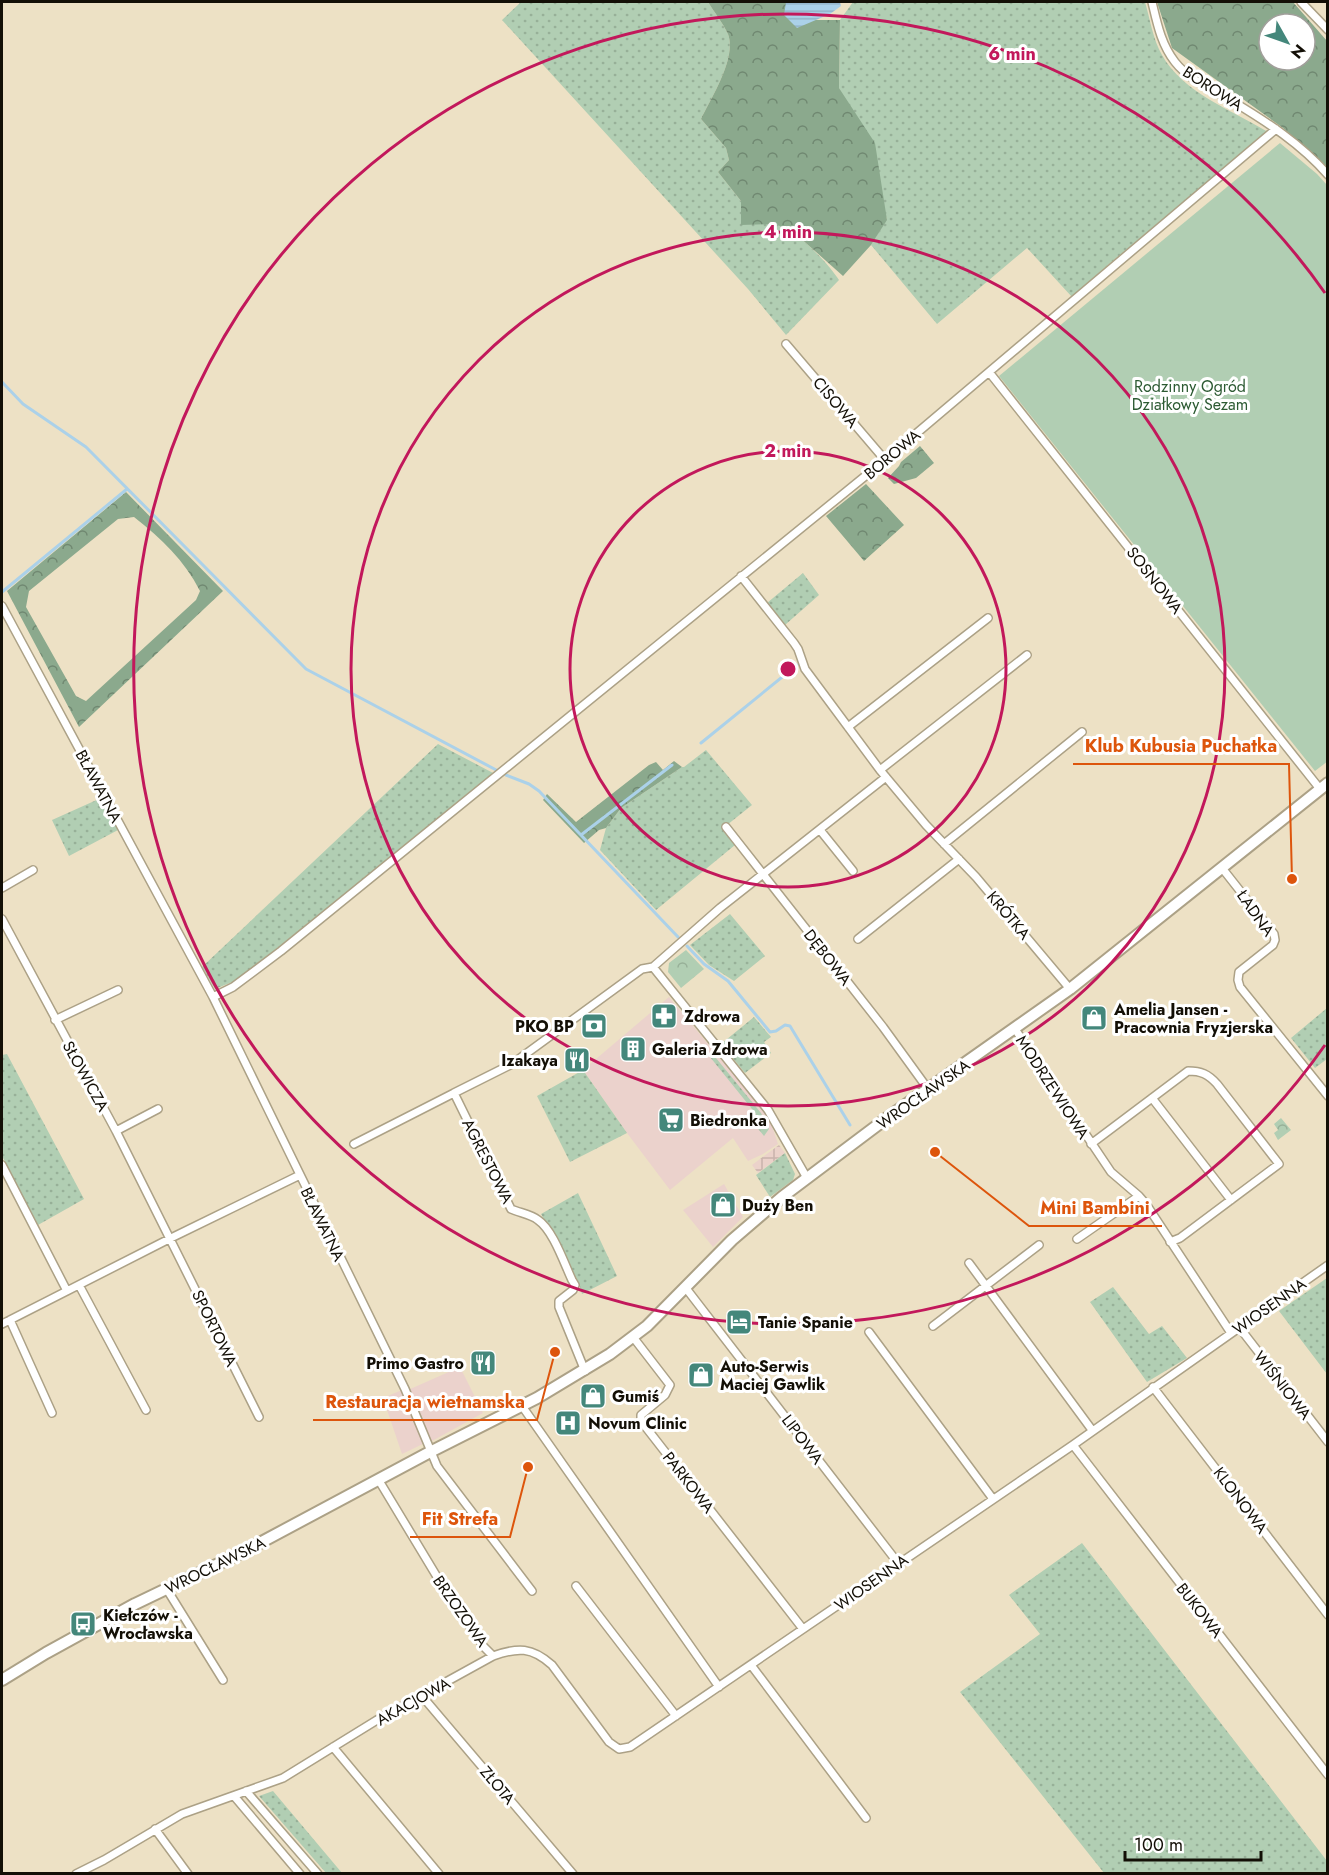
<svg xmlns="http://www.w3.org/2000/svg" width="1329" height="1875" font-family="Jost,sans-serif">
	<style>
		.commercial { fill: #ebd2cc }
		.industrial { fill: url(#industrial-grid) }
		.grass { fill: url(#grass-dots) }
		.forest { fill: url(#forest-crowns); fill-rule: evenodd }
		.park { fill: url(#park-crowns) }
		.garden { fill: #b1ceb3 }
		.water { fill: url(#water-rules) }
		.lines { fill: none; stroke-linecap: round; stroke-linejoin: round }
		.stream { stroke: #abd1e9; stroke-width: 3 }
		.street-casing { stroke: #aca186; stroke-width: 10 }
		.secondary-casing { stroke: #aca186; stroke-width: 14 }
		.street { stroke: #fff; stroke-width: 7 }
		.secondary { stroke: #fff; stroke-width: 10 }
		.ring { fill: none; stroke: #c2185b; stroke-width: 3 }
		.labels { text-anchor: middle; stroke-width: 6; stroke-linejoin: round; paint-order: stroke }
		.street-label { font-size: 16px; fill: #130f06; stroke: #fff }
		.park-label { font-size: 16px; fill: #2c5a32; stroke: #fff }
		.poi-label { font-size: 16px; font-weight: bold; fill: #130f06; stroke: #fff; text-anchor: start }
		.centre { fill: #c2185b; stroke: #fff; stroke-width: 3 }
		.ring-label { font-size: 18px; text-anchor: middle; font-weight: bold; fill: #c2185b; stroke: #fff; stroke-width: 6; stroke-linejoin: round; paint-order: stroke }
		.leader { fill: none; stroke: #dd550c; stroke-width: 2 }
		.callout-dot { fill: #dd550c; stroke: #fff; stroke-width: 2 }
		.callout-label { font-size: 18px; text-anchor: middle; font-weight: bold; fill: #dd550c; stroke: #fff; stroke-width: 6; stroke-linejoin: round; paint-order: stroke }
	</style>
	<defs>
		<pattern id="industrial-grid" width="8" height="8" patternUnits="userSpaceOnUse" patternTransform="scale(1.5)"><rect width="8" height="8" fill="#ebd2ca"/><path d="M0 4h8M4 0v8" fill="none" stroke="#c9b3ac"/></pattern>
		<pattern id="grass-dots" width="8" height="8" patternUnits="userSpaceOnUse" patternTransform="scale(1.5)"><rect width="8" height="8" fill="#b1ceb3"/><path d="M2 2h.1M6 6h.1" fill="none" stroke="#97b098" stroke-width="1.8" stroke-linecap="round"/></pattern>
		<pattern id="forest-crowns" width="20" height="18" patternUnits="userSpaceOnUse" patternTransform="scale(1.5)"><rect width="20" height="18" fill="#8ba98d"/><path d="M2 6a3 3 0 1 1 6 0M12 15a3 3 0 1 1 6 0" fill="none" stroke="#708871"/></pattern>
		<pattern id="park-crowns" width="20" height="18" patternUnits="userSpaceOnUse" patternTransform="scale(1.5)"><rect width="20" height="18" fill="#b1ceb3"/><path d="M2 6a3 3 0 1 1 6 0M12 15a3 3 0 1 1 6 0" fill="none" stroke="#97b098"/></pattern>
		<pattern id="water-rules" width="6" height="5" patternUnits="userSpaceOnUse" patternTransform="scale(1.5)"><rect width="6" height="5" fill="#abd1e9"/><path d="M0 2.5h6" fill="none" stroke="#92b2c6"/></pattern>
	</defs>
	<rect width="100%" height="100%" fill="#ede1c5"/>
	<path class="commercial" d="M 669,997 L 762,1109 L 772,1126 L 778,1144 L 763,1154 L 748,1161 L 733,1138 L 670,1190 L 627,1133 L 583,1070 Z
		M 724,1184 L 743,1217 L 713,1247 L 683,1210 Z
		M 460,1367 L 483,1413 L 432,1441 L 408,1390 Z
		M 402,1390 L 427,1442 L 402,1454 L 383,1398 Z"/>
	<path class="industrial" d="M 779,1145 L 785,1153 L 758,1173 L 752,1165 Z"/>
	<path class="grass" d="M 521,2 L 708,2 C 714,12 723,23 728,34 C 737,58 711,98 701,119 L 726,148 L 729,160 L 718,172 L 741,201 L 741,224 C 752,224 765,222 775,224 C 795,228 828,263 839,280 L 786,335 L 748,289 L 502,20 Z
		M 853,2 L 1145,2 C 1150,19 1153,40 1162,55 C 1183,93 1232,110 1268,132 L 1109,264 L 1072,297 L 1027,248 L 937,324 L 871,245 L 887,219 L 839,88 L 840,20 Z
		M 803,573 L 819,595 L 785,625 L 767,603 Z
		M 438,744 L 495,774 L 237,980 L 215,989 L 202,967 Z
		M 706,750 L 752,805 L 722,829 L 735,845 L 656,910 L 600,850 L 606,828 L 621,808 L 682,767 L 684,767 Z
		M 101,798 L 118,830 L 69,856 L 52,820 Z
		M 730,914 L 765,956 L 734,981 L 709,965 L 690,945 Z
		M 1327,1008 L 1327,1059 L 1315,1068 L 1291,1038 Z
		M 754,1017 L 771,1037 L 764,1042 L 771,1053 L 745,1073 L 721,1044 Z
		M 7,1054 L 84,1199 L 38,1225 L 2,1156 L 2,1055 Z
		M 713,1056 L 716,1058 L 761,1113 L 769,1129 L 764,1136 L 751,1120 L 756,1114 L 710,1057 Z
		M 583,1070 L 627,1133 L 570,1162 L 537,1096 Z
		M 785,1153 L 795,1174 L 793,1180 L 770,1197 L 756,1175 Z
		M 578,1193 L 617,1276 L 582,1294 L 578,1281 L 541,1214 Z
		M 1327,1278 L 1327,1374 L 1279,1311 Z
		M 1113,1287 L 1149,1334 L 1162,1326 L 1187,1358 L 1147,1382 L 1090,1302 Z
		M 1082,1543 L 1327,1861 L 1327,1873 L 1104,1873 L 960,1692 L 1040,1634 L 1009,1595 Z
		M 273,1791 L 342,1873 L 326,1873 L 259,1796 Z"/>
	<path class="forest" d="M 708,2 L 792,2 L 791,20 L 840,20 L 839,88 L 875,143 L 887,220 L 871,245 L 843,276 L 798,236 L 776,224 L 741,225 L 741,201 L 718,172 L 729,160 L 726,148 L 701,119 C 711,98 737,58 728,34 C 723,23 714,12 708,2 Z
		M 1157,2 L 1293,2 L 1327,41 L 1327,169 L 1283,128 L 1172,48 ZM 1269,24 L 1305,24 L 1305,60 L 1269,60 Z
		M 920,446 L 934,463 L 916,478 L 894,484 L 888,478 L 899,466 L 901,462 Z
		M 866,484 L 904,525 L 864,561 L 826,516 Z
		M 126,492 L 223,591 L 79,727 L 7,591 ZM 134,517 C 162,539 184,560 200,591 L 196,600 L 86,701 L 76,696 L 26,607 L 29,591 L 118,519 Z
		M 674,761 L 682,767 L 621,808 L 606,828 L 599,830 L 584,843 L 543,800 L 547,794 L 576,822 L 649,765 L 656,762 L 663,770 Z"/>
	<path class="park" d="M 686,950 L 704,969 L 681,988 L 668,972 L 669,963 Z
		M 1281,1118 L 1291,1130 L 1278,1140 L 1274,1133 L 1278,1130 L 1274,1124 Z"/>
	<path class="garden" d="M 1280,143 L 1317,174 L 1327,185 L 1328,761 L 1315,771 L 999,376 Z"/>
	<path class="water" d="M 786,2 L 840,2 L 841,6 L 830,14 L 797,28 L 784,15 Z"/>
	<g class="lines">
		<path class="stream" d="M 2,382 L 23,404 L 86,447 L 306,669 L 500,772
			M 2,592 L 127,489
			M 701,743 L 797,665
			M 506,775 L 529,784 L 539,791 L 678,937
			M 581,835 L 672,765
			M 687,946 L 704,964 L 728,981 L 770,1032 L 776,1031 L 785,1025 L 790,1026 L 850,1125"/>
		<defs>
			<path id="street" d="M 1152,2 C 1157,23 1161,44 1175,62 C 1189,80 1213,90 1232,101 C 1267,122 1301,144 1328,175
				M 1301,2 L 1328,30
				M 786,344 L 885,460
				M 989,372 L 1320,789
				M 741,576 L 794,643 L 798,649 L 805,669 L 880,770 L 926,825 L 976,877 L 1070,989
				M 2,606 L 213,997 L 405,1389 L 437,1466 L 532,1591
				M 848,727 L 988,618
				M 880,770 L 1027,655
				M 726,827 L 883,1027 L 928,1089
				M 820,830 L 853,871
				M 944,844 L 1082,732
				M 1222,868 L 1274,934 L 1275,940 L 1273,945 L 1239,972 L 1238,980 L 1240,987 L 1328,1096
				M 2,888 L 33,870
				M 2,919 L 116,1131 L 259,1417
				M 858,939 L 959,859
				M 653,967 L 768,1110 L 807,1178
				M 213,997 L 233,987 L 281,951 L 885,460 L 1276,129
				M 55,1020 L 118,990
				M 1015,1029 L 1111,1172 L 1139,1196 L 1146,1204 L 1231,1333
				M 454,1093 L 512,1064 L 642,969 L 653,967 L 720,908 L 886,777
				M 1152,1098 L 1231,1200
				M 116,1131 L 158,1109
				M 354,1144 L 454,1093 L 511,1209 C 520,1213 531,1214 538,1220 C 553,1230 564,1263 572,1280 L 575,1285 L 573,1290 L 559,1301 L 559,1307 L 585,1371
				M 1091,1144 L 1188,1071 C 1201,1071 1208,1074 1217,1084 L 1279,1164 L 1180,1238 L 1170,1242
				M 2,1165 L 67,1291
				M 1077,1239 L 1139,1196
				M 969,1263 L 1092,1430
				M 79,1285 L 146,1410
				M 685,1287 L 898,1563
				M 10,1320 L 52,1413
				M 2,1324 L 171,1238 L 300,1175
				M 933,1326 L 1039,1245
				M 1239,1327 L 1328,1442
				M 869,1332 L 993,1499
				M 633,1337 L 670,1385 L 665,1395 L 641,1415 L 641,1421 L 803,1629
				M 1153,1387 L 1328,1615
				M 522,1406 L 719,1687
				M 1073,1445 L 1328,1775
				M 378,1479 L 451,1600 L 484,1647 L 493,1656
				M 576,1586 L 676,1716
				M 166,1588 L 223,1680
				M 751,1665 L 866,1818
				M 422,1696 L 573,1874
				M 333,1747 L 439,1874
				M 246,1791 L 318,1874
				M 234,1796 L 300,1874
				M 155,1829 L 188,1874
				M 76,1874 L 104,1860 L 182,1814 L 283,1778 L 377,1720 L 493,1656 C 518,1647 532,1647 552,1665 L 609,1742 L 619,1749 L 630,1747 L 1073,1445 L 1328,1265"/>
			<path id="secondary" d="M 2,1680 L 46,1653 L 135,1604 L 241,1553 L 430,1452 L 537,1398 L 610,1354 L 647,1326 L 732,1240 L 782,1197 L 887,1118 L 1070,989 L 1328,783"/>
		</defs>
		<use href="#street" class="street-casing"/>
		<use href="#secondary" class="secondary-casing"/>
		<use href="#street" class="street"/>
		<use href="#secondary" class="secondary"/>
	</g>
	<g class="ring">
		<circle cx="788" cy="669" r="218"/>
		<circle cx="788" cy="669" r="437"/>
		<path d="M1325 1045A655 655 0 1 1 1325 293"/>
	</g>
	<defs>
		<symbol id="pharmacy-square" viewBox="-11 -11 22 22"><rect x="-9" y="-9" width="18" height="18" rx="4" fill="#44877b" stroke="#fff"/><path d="M-2-6h4v4h4v4h-4v4h-4v-4h-4v-4h4Z" fill="#fff"/></symbol>
		<symbol id="shop-square" viewBox="-11 -11 22 22"><rect x="-9" y="-9" width="18" height="18" rx="4" fill="#44877b" stroke="#fff"/><path d="M-5-2.5h2.3a2.7 3.5 0 0 1 5.4 0H5L5.5 6h-11ZM-1.5-2.5h3a1.5 2.3 0 0 0-3 0Z" fill="#fff"/></symbol>
		<symbol id="bank-square" viewBox="-11 -11 22 22"><rect x="-9" y="-9" width="18" height="18" rx="4" fill="#44877b" stroke="#fff"/><path d="M-6-4H6V4H-6ZM0-2.3a2.3 2.3 0 1 0 0 4.6a2.3 2.3 0 1 0 0-4.6Z" fill="#fff"/></symbol>
		<symbol id="building-square" viewBox="-11 -11 22 22"><rect x="-9" y="-9" width="18" height="18" rx="4" fill="#44877b" stroke="#fff"/><path d="M-4-6H4V6H1V3H-1V6H-4ZM-2.5-4.3h1.7v1.8h-1.7ZM.8-4.3h1.7v1.8H.8ZM-2.5-1h1.7V.8h-1.7ZM.8-1h1.7V.8H.8Z" fill="#fff"/></symbol>
		<symbol id="restaurant-square" viewBox="-11 -11 22 22"><rect x="-9" y="-9" width="18" height="18" rx="4" fill="#44877b" stroke="#fff"/><path d="M-5-6h1v4h1v-4h1v4h1v-4h1v5L-1.5 .5V6h-2V.5L-5-1ZM5-6V6H3V1.5H1.5Q1.5-4 5-6Z" fill="#fff"/></symbol>
		<symbol id="supermarket-square" viewBox="-11 -11 22 22"><rect x="-9" y="-9" width="18" height="18" rx="4" fill="#44877b" stroke="#fff"/><path d="M-6-5.5h2.5l.6 2H6L4.5 2H-2.5L-4.4-4H-6ZM-1.5 3.2a1.3 1.3 0 1 0 .1 0ZM3 3.2a1.3 1.3 0 1 0 .1 0Z" fill="#fff"/></symbol>
		<symbol id="hotel-square" viewBox="-11 -11 22 22"><rect x="-9" y="-9" width="18" height="18" rx="4" fill="#44877b" stroke="#fff"/><path d="M-6-4.5h1.5V1H6V5H4.5V3h-9V5H-6ZM-4 0a1.8 1.8 0 1 1 3.6 0ZM.5 0V-2.5h3Q6-2.5 6 0Z" fill="#fff"/></symbol>
		<symbol id="hospital-square" viewBox="-11 -11 22 22"><rect x="-9" y="-9" width="18" height="18" rx="4" fill="#44877b" stroke="#fff"/><path d="M-5-5h3v3.5h4V-5h3V5h-3V1.5h-4V5h-3Z" fill="#fff"/></symbol>
		<symbol id="bus-square" viewBox="-11 -11 22 22"><rect x="-9" y="-9" width="18" height="18" rx="4" fill="#44877b" stroke="#fff"/><path d="M-5-6H5V4H4V6H2V4H-2V6H-4V4H-5ZM-3.5-4V0h7V-4ZM-3.5 1.2v1.5H-2V1.2ZM2 1.2v1.5H3.5V1.2Z" fill="#fff"/></symbol>
	</defs>
	<g fill-rule="evenodd">
		<use href="#pharmacy-square" x="649" y="1001" width="30" height="30"/>
		<use href="#shop-square" x="1079" y="1003" width="30" height="30"/>
		<use href="#bank-square" x="579" y="1011" width="30" height="30"/>
		<use href="#building-square" x="618" y="1034" width="30" height="30"/>
		<use href="#restaurant-square" x="562" y="1045" width="30" height="30"/>
		<use href="#supermarket-square" x="656" y="1105" width="30" height="30"/>
		<use href="#shop-square" x="708" y="1190" width="30" height="30"/>
		<use href="#hotel-square" x="724" y="1307" width="30" height="30"/>
		<use href="#restaurant-square" x="468" y="1348" width="30" height="30"/>
		<use href="#shop-square" x="686" y="1360" width="30" height="30"/>
		<use href="#shop-square" x="578" y="1381" width="30" height="30"/>
		<use href="#hospital-square" x="553" y="1408" width="30" height="30"/>
		<use href="#bus-square" x="68" y="1609" width="30" height="30"/>
	</g>
	<g class="labels">
		<g class="street-label">
			<text transform="translate(1213 88) rotate(33)" y="6">BOROWA</text>
			<text transform="translate(836 402) rotate(50)" y="6">CISOWA</text>
			<text transform="translate(892 454) rotate(-40)" y="6">BOROWA</text>
			<text transform="translate(1155 580) rotate(52)" y="6">SOSNOWA</text>
			<text transform="translate(99 786) rotate(62)" y="6">BŁAWATNA</text>
			<text transform="translate(1256 913) rotate(55)" y="6">ŁADNA</text>
			<text transform="translate(1009 915) rotate(50)" y="6">KRÓTKA</text>
			<text transform="translate(828 957) rotate(52)" y="6">DĘBOWA</text>
			<text transform="translate(86 1076) rotate(61)" y="6">SŁOWICZA</text>
			<text transform="translate(1053 1087) rotate(57)" y="6">MODRZEWIOWA</text>
			<text transform="translate(923 1094) rotate(-35)" y="6">WROCŁAWSKA</text>
			<text transform="translate(488 1161) rotate(63)" y="6">AGRESTOWA</text>
			<text transform="translate(323 1224) rotate(64)" y="6">BŁAWATNA</text>
			<text transform="translate(1269 1306) rotate(-35)" y="6">WIOSENNA</text>
			<text transform="translate(215 1328) rotate(64)" y="6">SPORTOWA</text>
			<text transform="translate(1283 1385) rotate(52)" y="6">WIŚNIOWA</text>
			<text transform="translate(803 1439) rotate(53)" y="6">LIPOWA</text>
			<text transform="translate(689 1482) rotate(52)" y="6">PARKOWA</text>
			<text transform="translate(1241 1500) rotate(53)" y="6">KLONOWA</text>
			<text transform="translate(215 1565) rotate(-26)" y="6">WROCŁAWSKA</text>
			<text transform="translate(871 1582) rotate(-35)" y="6">WIOSENNA</text>
			<text transform="translate(1200 1610) rotate(52)" y="6">BUKOWA</text>
			<text transform="translate(461 1611) rotate(55)" y="6">BRZOZOWA</text>
			<text transform="translate(413 1701) rotate(-29)" y="6">AKACJOWA</text>
			<text transform="translate(498 1785) rotate(50)" y="6">ZŁOTA</text>
		</g>
		<g class="park-label">
			<text x="1190" y="392">Rodzinny Ogród<tspan x="1190" dy="18">Działkowy Sezam</tspan></text>
		</g>
		<g class="poi-label">
			<text x="1114" y="1015">Amelia Jansen -<tspan x="1114" dy="18">Pracownia Fryzjerska</tspan></text>
			<text x="684" y="1022">Zdrowa</text>
			<text x="574" y="1032" text-anchor="end">PKO BP</text>
			<text x="652" y="1055">Galeria Zdrowa</text>
			<text x="558" y="1066" text-anchor="end">Izakaya</text>
			<text x="690" y="1126">Biedronka</text>
			<text x="742" y="1211">Duży Ben</text>
			<text x="758" y="1328">Tanie Spanie</text>
			<text x="464" y="1369" text-anchor="end">Primo Gastro</text>
			<text x="720" y="1372">Auto-Serwis<tspan x="720" dy="18">Maciej Gawlik</tspan></text>
			<text x="612" y="1402">Gumiś</text>
			<text x="588" y="1429">Novum Clinic</text>
			<text x="103" y="1621">Kiełczów -<tspan x="103" dy="18">Wrocławska</tspan></text>
		</g>
	</g>
	<circle cx="788" cy="669" r="9" class="centre"/>
	<g class="ring-label">
		<text x="1012" y="60">6 min</text>
		<text x="788" y="238">4 min</text>
		<text x="788" y="457">2 min</text>
	</g>
	<path class="leader" d="M1292 879L1289 764H1073M935 1152L1029 1226H1162M555 1352L537 1420H313M528 1467L510 1537H410"/>
	<g class="callout-dot">
		<circle cx="1292" cy="879" r="6"/>
		<circle cx="935" cy="1152" r="6"/>
		<circle cx="555" cy="1352" r="6"/>
		<circle cx="528" cy="1467" r="6"/>
	</g>
	<g class="callout-label">
		<text x="1181" y="752">Klub Kubusia Puchatka</text>
		<text x="1095" y="1214">Mini Bambini</text>
		<text x="425" y="1408">Restauracja wietnamska</text>
		<text x="460" y="1525">Fit Strefa</text>
	</g>
	<rect width="1329" height="1875" fill="none" stroke="#130f06" stroke-width="6"/>
	<g transform="translate(1287 42) rotate(130)"><circle r="28" fill="#ffffff" stroke="#a19f9b" stroke-width="1.5"/>
	<path d="M0-4.5L10 22L0 15L-10 22Z" fill="#44877b"/>
	<text y="-9" font-size="16" font-weight="bold" text-anchor="middle" fill="#130f06">N</text>
	</g>
	<path d="M1125 1851v9h136v-9" fill="none" stroke="#130f06" stroke-width="3"/>
	<text x="1134" y="1851" font-size="18" fill="#130f06" stroke="#ffffff" stroke-width="4.5" paint-order="stroke">100 m</text>
</svg>
